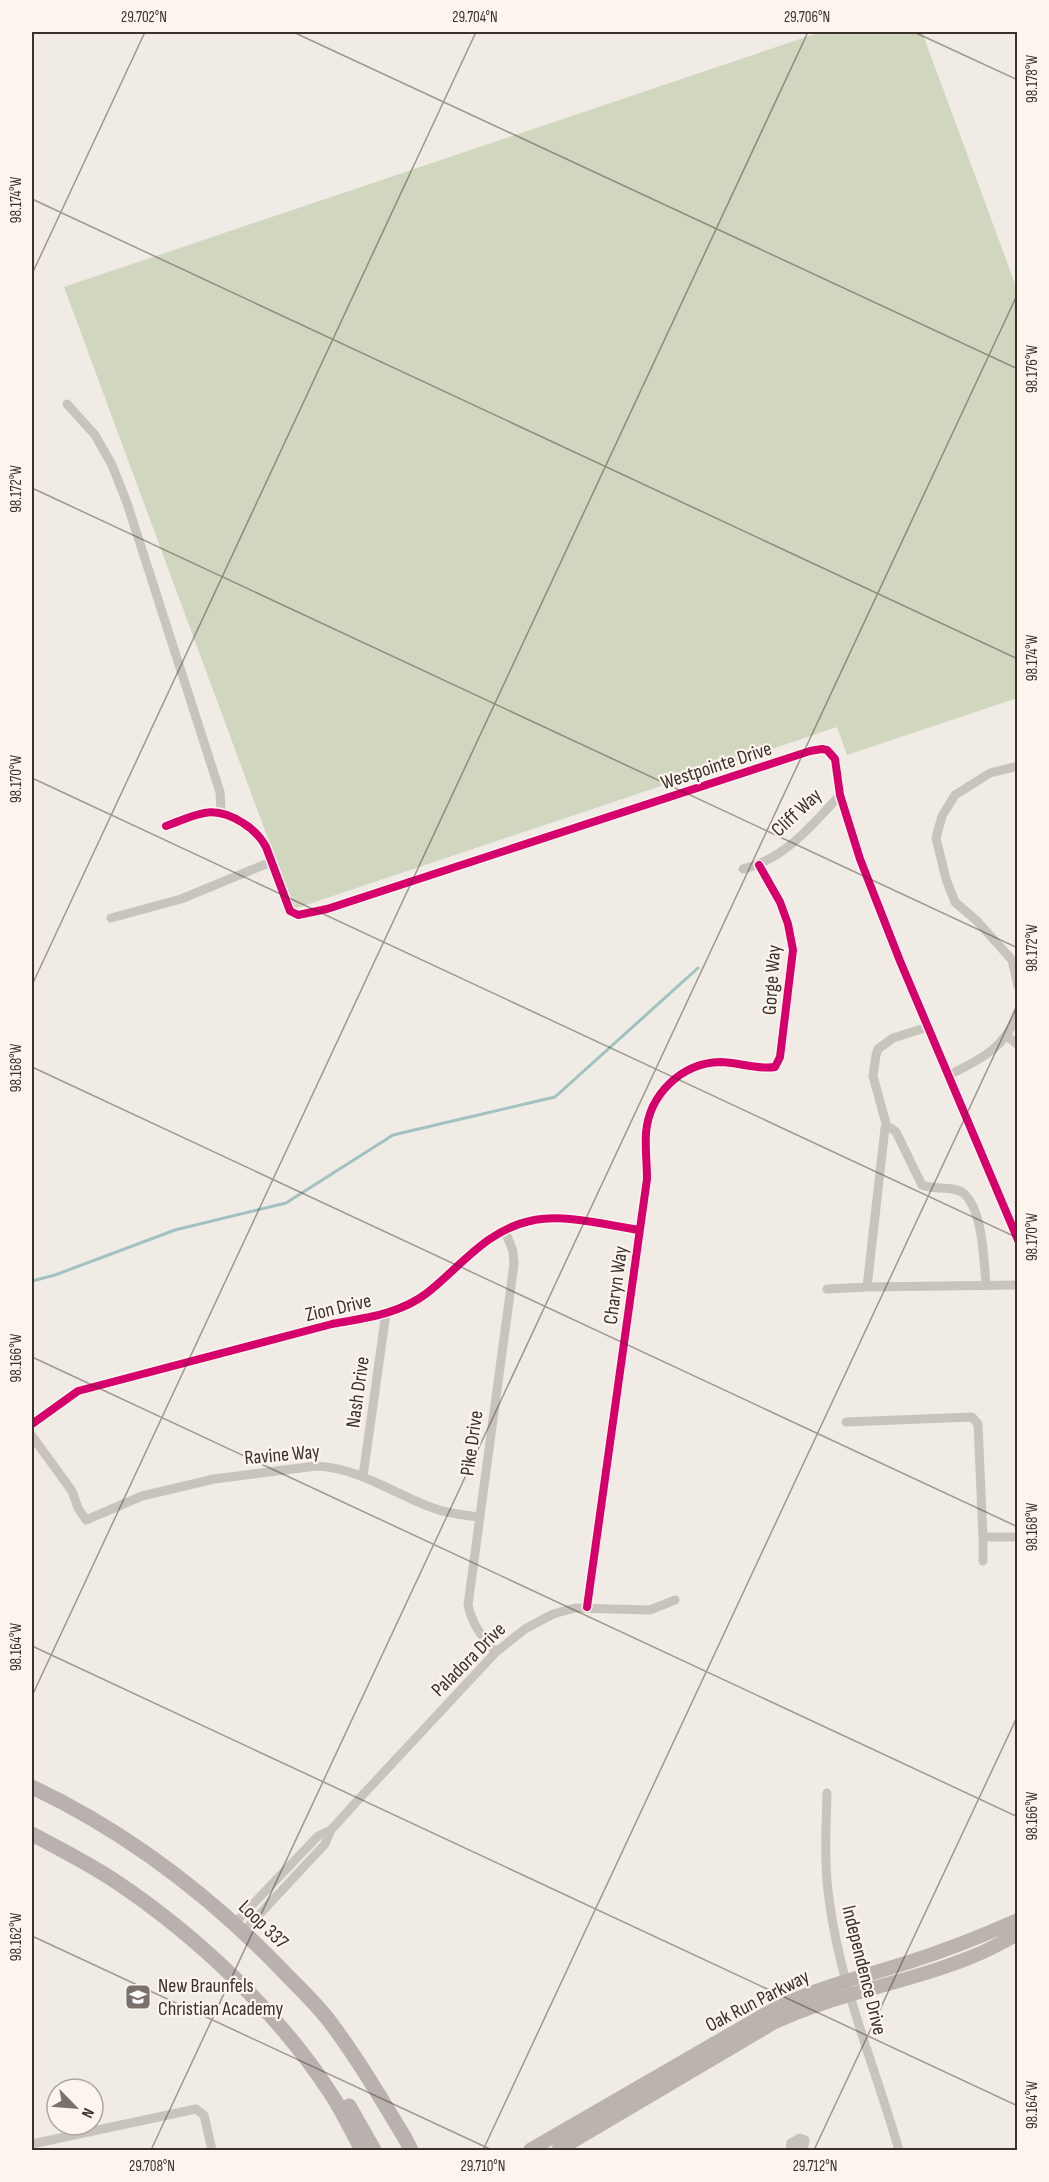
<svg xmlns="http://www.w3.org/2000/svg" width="1049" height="2182" font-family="'Sofia Sans Condensed',sans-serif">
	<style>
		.green { fill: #d1d6bf }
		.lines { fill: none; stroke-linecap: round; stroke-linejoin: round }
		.stream { stroke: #a1c2c1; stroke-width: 3 }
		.street { stroke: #c9c3be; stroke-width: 9 }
		.secondary { stroke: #bab3ae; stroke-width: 14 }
		.primary { stroke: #b8b1ad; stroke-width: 15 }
		.cycleway-casing { stroke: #fbf5ee; stroke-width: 11 }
		.cycleway { stroke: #d6006c; stroke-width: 8 }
		.ticks { fill: none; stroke: #3b302b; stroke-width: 1.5; stroke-opacity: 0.45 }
		.labels { text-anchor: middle; stroke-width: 4.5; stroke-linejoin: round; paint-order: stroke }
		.street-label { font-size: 20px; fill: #3b302b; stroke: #fbf5ee }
		.poi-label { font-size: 20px; fill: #3b302b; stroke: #fbf5ee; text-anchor: start }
		.neatline { fill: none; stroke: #3b302b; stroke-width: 2 }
		.ticks-label { font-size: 15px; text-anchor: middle; fill: #3b302b }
	</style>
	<rect width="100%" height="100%" fill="#f0ebe5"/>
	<path class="green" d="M 821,32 L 922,32 L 1017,289 L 1017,698 L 847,755 L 837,727 L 294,909 L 64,287 Z"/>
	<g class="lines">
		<path class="stream" d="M 32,1281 L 55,1275 L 175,1230 L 286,1203 L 393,1135 L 555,1097 L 698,968"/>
		<path class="street" d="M 67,404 L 95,435 L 112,465 L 127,503 L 220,792 L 221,812
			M 1018,766 L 990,773 L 955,795 L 942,816 L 936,838 L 946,879 L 955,902 L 977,921 L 1012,960 L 1018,986
			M 166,826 C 197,815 212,803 243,823 C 253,829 260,836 266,847 L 290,911 L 298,915 L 327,909 L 810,751 L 822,749 L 827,750 L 835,759 L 840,795 L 860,859 L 900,961 L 1018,1240
			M 743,869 C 785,859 812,825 840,795
			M 111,918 L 181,899 L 271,862
			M 1007,1036 L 1018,1045
			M 949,1075 C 981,1059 1006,1048 1018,1011
			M 887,1127 L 873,1076 L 876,1055 L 878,1049 L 893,1038 L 928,1027
			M 986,1285 C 984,1262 983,1203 960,1191 C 948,1186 934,1190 922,1185 L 896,1132 L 891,1128 L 885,1128 L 867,1287 L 1018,1285
			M 827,1289 L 867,1287
			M 846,1422 L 972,1417 L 978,1424 L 983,1537
			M 32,1424 L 78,1391 L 332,1324 C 365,1318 400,1314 427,1293 C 460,1267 487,1230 530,1221 C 562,1213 607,1225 639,1230
			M 32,1436 L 72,1491 L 78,1508 L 86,1520 L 142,1496 L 214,1479 L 316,1466 C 360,1468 394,1494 433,1508 C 448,1514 464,1515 479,1517
			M 363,1476 L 386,1313
			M 983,1561 L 983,1537 L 1018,1537
			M 587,1607 L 647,1179 C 647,1164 645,1148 646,1133 C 649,1095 681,1063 720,1062 C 738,1062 756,1070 775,1067 L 780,1057 L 793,950 L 788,924 L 780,902 L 759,865
			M 496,1652 C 482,1636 473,1627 468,1605 L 514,1264 L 513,1251 L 505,1231
			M 827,1793 C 826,1828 824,1864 829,1899 C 840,1985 875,2067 899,2150
			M 235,1923 L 318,1836 L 331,1830
			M 244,1931 L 325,1844 L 331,1830 L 358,1800 L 496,1652 L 525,1629 L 553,1614 L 575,1608 L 650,1610 L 675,1600
			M 32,2144 L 196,2109 L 204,2115 L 212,2150
			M 790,2150 L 791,2143 L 800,2138 L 805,2140 L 804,2146 L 796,2150"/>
		<path class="secondary" d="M 530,2150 L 762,2016 C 808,1989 859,1978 909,1962 C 947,1950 982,1936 1018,1920
			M 558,2150 L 773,2023 C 838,1992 910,1983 976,1955 C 990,1950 1004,1941 1018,1934"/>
		<path class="primary" d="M 32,1787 C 125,1831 208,1894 280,1968 C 296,1985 315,2002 330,2022 C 358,2059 382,2100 406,2140 L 411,2150
			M 32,1834 C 60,1849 88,1863 115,1881 C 196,1935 279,2013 331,2094 C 343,2112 352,2132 362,2150
			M 349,2106 L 374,2150"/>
		<defs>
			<path id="cycleway" d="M 166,826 C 197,815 212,803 243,823 C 253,829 260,836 266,847 L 290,911 L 298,915 L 327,909 L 810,751 L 822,749 L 827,750 L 835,759 L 840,795 L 860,859 L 900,961 L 1018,1240
				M 32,1424 L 78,1391 L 332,1324 C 365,1318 400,1314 427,1293 C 460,1267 487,1230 530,1221 C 562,1213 607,1225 639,1230
				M 587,1607 L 647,1179 C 647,1164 645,1148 646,1133 C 649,1095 681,1063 720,1062 C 738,1062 756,1070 775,1067 L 780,1057 L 793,950 L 788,924 L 780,902 L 759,865"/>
		</defs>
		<use href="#cycleway" class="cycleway-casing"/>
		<use href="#cycleway" class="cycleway"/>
	</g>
	<path class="ticks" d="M 293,32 L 1018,369M 914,32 L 1018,80M 32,199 L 1018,659M 32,274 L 145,32M 32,488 L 1018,948M 32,778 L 1018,1238M 32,985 L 476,32M 32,1067 L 1018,1527M 32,1357 L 1018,1817M 32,1646 L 1018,2106M 32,1696 L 808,32M 32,1936 L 492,2150M 151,2150 L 1018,293M 483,2150 L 1018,1004M 814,2150 L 1018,1715"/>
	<defs>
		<symbol id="school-square" viewBox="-11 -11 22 22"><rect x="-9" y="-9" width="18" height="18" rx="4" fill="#7a716c" stroke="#fbf5ee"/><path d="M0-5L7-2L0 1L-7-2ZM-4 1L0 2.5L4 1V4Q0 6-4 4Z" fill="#fff"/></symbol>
	</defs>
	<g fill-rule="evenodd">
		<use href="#school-square" x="123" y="1982" width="30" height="30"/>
	</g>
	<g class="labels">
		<g class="street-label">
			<text transform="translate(716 765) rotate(-18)" y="7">Westpointe Drive</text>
			<text transform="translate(796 812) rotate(-43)" y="7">Cliff Way</text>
			<text transform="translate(771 980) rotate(-86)" y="7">Gorge Way</text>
			<text transform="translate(615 1285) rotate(-82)" y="7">Charyn Way</text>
			<text transform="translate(338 1307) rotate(-13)" y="7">Zion Drive</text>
			<text transform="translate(357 1392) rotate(-82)" y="7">Nash Drive</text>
			<text transform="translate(471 1443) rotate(-82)" y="7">Pike Drive</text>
			<text transform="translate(282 1454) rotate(-5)" y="7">Ravine Way</text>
			<text transform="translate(468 1659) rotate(-45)" y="7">Paladora Drive</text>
			<text transform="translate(264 1924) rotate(44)" y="7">Loop 337</text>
			<text transform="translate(865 1970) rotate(76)" y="7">Independence Drive</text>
			<text transform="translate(757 2000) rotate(-27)" y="7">Oak Run Parkway</text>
		</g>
		<g class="poi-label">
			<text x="158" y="1992">New Braunfels<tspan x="158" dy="23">Christian Academy</tspan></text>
		</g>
	</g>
	<rect width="1049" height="2182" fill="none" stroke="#fbf5ee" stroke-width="66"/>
	<g transform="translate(75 2107) rotate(115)"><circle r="28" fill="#fbf5ee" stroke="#aea6a0" stroke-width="1.5"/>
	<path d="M0-4.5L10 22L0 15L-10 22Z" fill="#7a716c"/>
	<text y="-9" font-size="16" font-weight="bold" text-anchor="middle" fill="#3b302b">N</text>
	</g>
	<rect x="33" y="33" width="983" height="2116" class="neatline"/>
	<g class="ticks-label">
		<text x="144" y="22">29.702°N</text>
		<text x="475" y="22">29.704°N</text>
		<text x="807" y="22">29.706°N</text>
		<text transform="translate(1032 79) rotate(-90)" y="5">98.178°W</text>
		<text transform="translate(16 200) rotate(-90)" y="5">98.174°W</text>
		<text transform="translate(1032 369) rotate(-90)" y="5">98.176°W</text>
		<text transform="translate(16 489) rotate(-90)" y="5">98.172°W</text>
		<text transform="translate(1032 658) rotate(-90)" y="5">98.174°W</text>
		<text transform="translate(16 779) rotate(-90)" y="5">98.170°W</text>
		<text transform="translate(1032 948) rotate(-90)" y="5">98.172°W</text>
		<text transform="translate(16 1068) rotate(-90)" y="5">98.168°W</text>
		<text transform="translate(1032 1237) rotate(-90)" y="5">98.170°W</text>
		<text transform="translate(16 1358) rotate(-90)" y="5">98.166°W</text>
		<text transform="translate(1032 1527) rotate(-90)" y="5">98.168°W</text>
		<text transform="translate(16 1647) rotate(-90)" y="5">98.164°W</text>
		<text transform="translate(1032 1816) rotate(-90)" y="5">98.166°W</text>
		<text transform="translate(16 1937) rotate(-90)" y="5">98.162°W</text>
		<text transform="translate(1032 2105) rotate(-90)" y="5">98.164°W</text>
		<text x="152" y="2171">29.708°N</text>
		<text x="483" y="2171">29.710°N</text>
		<text x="815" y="2171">29.712°N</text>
	</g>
</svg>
